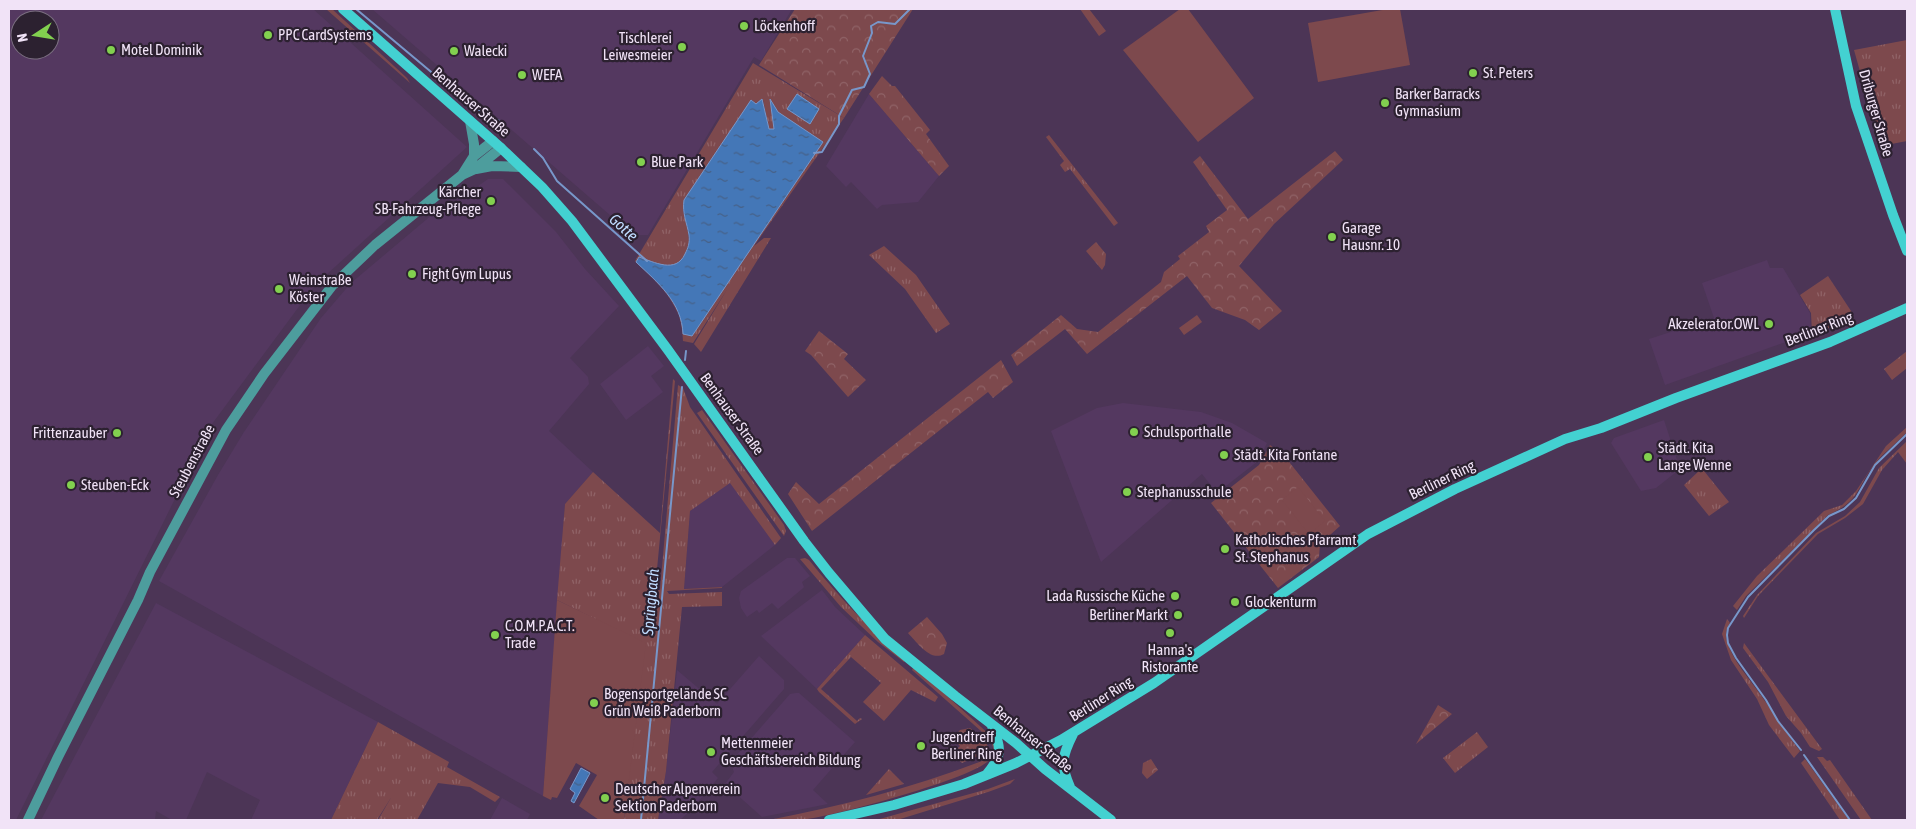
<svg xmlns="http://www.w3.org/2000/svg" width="1916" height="829" font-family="'Asap Condensed',sans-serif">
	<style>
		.built { fill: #543860; fill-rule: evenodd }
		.grass { fill: url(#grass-tufts); fill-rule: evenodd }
		.park { fill: url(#park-crowns) }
		.garden { fill: url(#garden-dots) }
		.pitch { fill: #7d494d }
		.water { fill: url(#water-ripples); stroke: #7897ca }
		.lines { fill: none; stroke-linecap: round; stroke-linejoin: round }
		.stream { stroke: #7897ca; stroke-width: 2 }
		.tertiary { stroke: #4d9d9d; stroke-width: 10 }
		.secondary { stroke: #43d1d1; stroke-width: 10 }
		.poi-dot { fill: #82d04f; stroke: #2c2130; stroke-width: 2 }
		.labels { text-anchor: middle; stroke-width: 4.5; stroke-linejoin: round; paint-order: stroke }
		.poi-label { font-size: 15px; fill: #f1e3f7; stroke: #2c2130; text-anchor: start }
		.street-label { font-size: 15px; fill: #f1e3f7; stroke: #2c2130 }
		.water-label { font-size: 16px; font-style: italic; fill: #bfdbfe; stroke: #2c2130 }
	</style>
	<defs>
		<pattern id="grass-tufts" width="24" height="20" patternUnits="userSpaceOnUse" patternTransform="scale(1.25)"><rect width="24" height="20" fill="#7d494d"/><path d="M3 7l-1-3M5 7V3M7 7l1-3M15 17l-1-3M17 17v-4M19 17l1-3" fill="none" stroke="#906367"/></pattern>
		<pattern id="park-crowns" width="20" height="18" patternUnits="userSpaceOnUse" patternTransform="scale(1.25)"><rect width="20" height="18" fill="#7d494d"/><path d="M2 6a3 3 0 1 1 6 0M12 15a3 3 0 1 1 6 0" fill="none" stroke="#906367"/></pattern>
		<pattern id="garden-dots" width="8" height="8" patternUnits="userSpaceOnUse" patternTransform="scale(1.25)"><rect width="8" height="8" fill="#7d494d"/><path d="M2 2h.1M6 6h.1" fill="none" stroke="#906367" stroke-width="1.8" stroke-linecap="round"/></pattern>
		<pattern id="water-ripples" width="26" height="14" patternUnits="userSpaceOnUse" patternTransform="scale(1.25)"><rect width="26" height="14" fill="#4477b7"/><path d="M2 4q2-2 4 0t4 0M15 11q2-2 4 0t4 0" fill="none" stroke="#466086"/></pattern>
	</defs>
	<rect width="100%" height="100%" fill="#4c3556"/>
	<path class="built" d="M 9,9 L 313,9 L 467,147 L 315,285 L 212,424 L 16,820 L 9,820 ZM 20,20 L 50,20 L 50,50 L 20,50 Z
		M 372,9 L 792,9 L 761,61 L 754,57 L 648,235 L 633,235 Z
		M 869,94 L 939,176 L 918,202 L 882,205 L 877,209 L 851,182 L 846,187 L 826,166 Z
		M 488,179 L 503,179 L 556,232 L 585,269 L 619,306 L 570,358 L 588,377 L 589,384 L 549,431 L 593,472 L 565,504 L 543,796 L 159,581 L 218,475 L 244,432 L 321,318 L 351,283 L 433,214 L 454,203 Z
		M 1767,260 L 1770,268 L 1783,268 L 1810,313 L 1811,333 L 1665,385 L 1649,339 L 1714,318 L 1702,283 Z
		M 648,346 L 664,366 L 651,376 L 663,392 L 626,420 L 600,384 Z
		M 1123,403 L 1201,412 L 1232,423 L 1267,443 L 1258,461 L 1217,493 L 1202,474 L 1101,562 L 1051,431 L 1097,408 Z
		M 1664,420 L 1680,469 L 1656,488 L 1641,491 L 1611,443 L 1614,438 Z
		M 730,482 L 775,545 L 722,587 L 684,589 L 690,511 Z
		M 787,558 L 795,558 L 810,576 L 802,582 L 804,587 L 802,589 L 778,609 L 772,603 L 759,613 L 757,610 L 747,617 L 741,608 L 739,598 L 741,591 Z
		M 822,590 L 835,607 L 865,635 L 817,689 L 761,636 Z
		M 156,603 L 378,722 L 331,820 L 251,820 L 260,800 L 207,772 L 186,820 L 172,820 L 156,811 L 155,820 L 41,820 Z
		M 759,656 L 784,680 L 784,689 L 712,772 L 718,778 L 691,810 L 680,820 L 658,820 L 666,771 L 677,670 L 717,704 Z
		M 796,693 L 799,693 L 855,742 L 813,790 L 828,804 L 762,817 L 725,784 L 734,772 L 732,767 L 735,757 L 790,694 Z
		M 502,798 L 530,814 L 527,820 L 490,820 Z"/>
	<path class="grass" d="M 326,9 L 332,9 L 407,78 L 410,83 Z
		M 1080,9 L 1089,9 L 1106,31 L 1099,36 Z
		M 1907,40 L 1907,141 L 1881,146 L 1854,50 Z
		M 753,63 L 844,118 L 754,246 L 764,238 L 771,238 L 701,352 L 694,344 L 728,288 L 693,343 L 683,341 C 682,301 662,287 635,261 ZM 752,100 L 756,104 L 763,100 L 769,129 L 774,129 L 770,101 L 778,112 L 823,142 L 682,323 C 671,294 658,283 636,262 L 639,257 C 648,260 664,269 673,266 C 698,258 687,227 683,210 Z
		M 1049,135 L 1118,223 L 1114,226 L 1070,169 L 1065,172 L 1060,165 L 1064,161 L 1046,137 Z
		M 884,246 L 916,275 L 950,324 L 936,333 L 905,289 L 869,255 Z
		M 1828,276 L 1853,314 L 1829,328 L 1812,333 L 1811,313 L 1800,295 Z
		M 1907,351 L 1907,368 L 1892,380 L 1884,369 Z
		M 673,379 L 675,381 L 655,590 L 660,590 L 678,385 L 683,388 L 690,407 L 781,538 L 775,545 L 730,483 L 690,511 L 684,589 L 722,587 L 722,588 L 667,591 L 669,594 L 722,592 L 722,606 L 682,607 L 666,771 L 658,820 L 624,820 L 627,790 L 597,620 L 557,600 L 565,504 L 593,472 L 660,533 Z
		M 702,410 L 784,525 L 786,531 L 784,536 L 697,413 Z
		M 1907,427 L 1907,432 C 1897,443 1883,453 1874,465 C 1855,490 1861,500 1828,515 L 1746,596 L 1737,610 L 1733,606 L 1757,576 L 1824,511 L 1842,505 L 1856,491 L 1886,446 Z
		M 1907,441 L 1907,464 L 1898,452 L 1882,470 L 1863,504 L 1845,518 L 1818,534 L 1758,596 L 1744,618 L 1743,616 L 1757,595 L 1816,533 L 1845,516 L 1860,502 L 1879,468 Z
		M 1699,471 L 1704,471 L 1729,502 L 1709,516 L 1684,485 Z
		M 805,558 L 809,560 C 838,596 870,630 906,659 L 904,662 L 878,642 L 841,607 L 800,559 Z
		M 1727,619 L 1730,623 C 1726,629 1725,634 1727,641 C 1732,660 1749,678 1760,694 C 1774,713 1786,733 1800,751 L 1794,758 L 1769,725 L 1757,699 L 1731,660 L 1722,634 Z
		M 865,635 L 938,697 L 935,702 L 911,690 L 884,721 L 863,702 L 881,683 L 851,657 L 821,689 L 857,721 L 860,718 L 862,719 L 855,724 L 819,692 L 817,689 Z
		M 1744,643 L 1822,749 L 1819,751 L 1810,747 L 1801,733 L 1786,716 L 1768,682 L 1743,648 Z
		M 914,666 L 992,737 L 994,741 L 994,750 L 990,739 L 912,670 Z
		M 378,722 L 449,762 L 447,767 L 500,797 L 495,802 L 470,787 L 438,783 L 417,820 L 378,820 L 392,796 L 377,820 L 331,820 Z
		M 1477,732 L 1488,747 L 1455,773 L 1443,758 Z
		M 1817,757 L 1823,757 L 1827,761 L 1830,760 L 1872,820 L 1861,820 Z
		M 1805,759 L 1849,820 L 1840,820 L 1801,763 Z
		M 989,760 C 975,778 828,818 800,820 C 790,821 779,820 769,820 C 842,806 912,788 982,761 Z
		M 889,769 L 904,784 L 866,795 Z
		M 1015,779 L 1010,784 L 988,792 L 897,820 L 876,820 L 988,789 Z"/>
	<path class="park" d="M 795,9 L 913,9 L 844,118 L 759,65 Z
		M 882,76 L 892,86 L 895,86 L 930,130 L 926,134 L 949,166 L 939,176 L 869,94 Z
		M 1335,151 L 1343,160 L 1274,224 L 1239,266 L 1282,311 L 1259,330 L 1245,320 L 1212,308 L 1187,276 L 1087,354 L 1065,329 L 1017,366 L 1011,355 L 1061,315 L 1077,329 L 1098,332 L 1161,282 L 1164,272 L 1180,259 L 1178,256 L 1209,232 L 1206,226 L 1227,210 L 1193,162 L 1200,156 L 1248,219 Z
		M 1096,242 L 1106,254 L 1105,265 L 1102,270 L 1086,251 Z
		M 1197,315 L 1202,322 L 1184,335 L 1179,328 Z
		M 819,331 L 848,354 L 844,359 L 866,380 L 848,397 L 811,355 L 805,351 Z
		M 1001,360 L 1013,382 L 993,398 L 988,392 L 812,531 L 788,494 L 796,482 L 819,504 Z
		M 1270,445 L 1286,458 L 1340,526 L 1320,544 L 1319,557 L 1278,588 L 1211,503 L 1259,465 Z
		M 927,617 L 942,634 L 947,643 L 944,654 C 930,662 917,642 908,633 Z
		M 1438,705 L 1452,714 L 1416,744 Z
		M 1151,759 L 1158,770 L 1147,779 L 1142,773 L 1143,763 Z"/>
	<path class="garden" d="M 970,728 L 986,741 L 988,747 L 985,753 L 962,763 L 956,757 L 961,753 L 957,749 L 960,746 L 958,744 L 961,741 L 955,736 L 960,730 Z"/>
	<path class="pitch" d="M 1180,9 L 1188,9 L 1254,98 L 1198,142 L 1123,50 Z
		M 1388,9 L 1400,9 L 1410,65 L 1318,82 L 1308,23 Z
		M 1298,487 L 1325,521 L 1309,534 L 1282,500 Z
		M 557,600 L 646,643 L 624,820 L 599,820 L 579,806 L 597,775 L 576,763 L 557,798 L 552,797 L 551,800 L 543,796 Z"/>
	<path class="water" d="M 797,94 L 819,109 L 810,124 L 787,109 Z
		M 762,99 L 769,129 L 774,129 L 770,99 L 778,112 L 823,142 L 692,336 L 683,334 C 682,302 657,282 636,262 L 639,257 C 654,262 676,274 685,254 C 688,248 690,243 689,235 C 687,223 682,213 684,200 L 751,100 L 756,104 Z
		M 581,768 L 590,773 L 574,803 L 571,801 L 575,793 L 570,789 Z"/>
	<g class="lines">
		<path class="stream" d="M 356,9 L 473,107 L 505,124
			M 534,149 L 543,158 L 557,181 L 647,261
			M 814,153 L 822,152 L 839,124 L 839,116 L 852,90 L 864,87 L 870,74 L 863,56 L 872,33 L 871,26 L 878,22 L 895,24 L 910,9
			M 685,360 L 686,351
			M 1801,750 L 1778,721 L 1766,700 L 1736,658 L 1728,643 L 1727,635 L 1728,628 L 1748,597 L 1814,530 L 1829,516 L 1844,509 L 1856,498 L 1875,465 L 1907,434
			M 1804,755 L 1850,820
			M 641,820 L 682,387"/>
		<path class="tertiary" d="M 470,121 L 474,144 L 474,156
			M 476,169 L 492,166 L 521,167
			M 462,175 L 474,156 L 493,141
			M 28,820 L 58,757 L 138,600 L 150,572 L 226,430 L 264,374 L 332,286 L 375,245 L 462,175 L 475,169 L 501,148"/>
		<path class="secondary" d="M 343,9 L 501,148 L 542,187 L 572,221 L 668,350 L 804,541 L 829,573 L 885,639 L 955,696 L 1016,743 L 1045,769 L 1111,820
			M 1835,9 L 1856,106 L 1893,215 L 1907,251
			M 987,774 C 1002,756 1002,748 992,726
			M 1070,787 C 1060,764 1062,756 1073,734
			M 829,820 L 894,805 L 964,784 L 1016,763 L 1061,740 L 1154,683 L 1368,534 L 1455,489 L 1565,439 L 1601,428 L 1676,398 L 1830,342 L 1907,308"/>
	</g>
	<g class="poi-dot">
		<circle cx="744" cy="26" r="5"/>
		<circle cx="268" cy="35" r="5"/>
		<circle cx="682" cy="47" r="5"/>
		<circle cx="111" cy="50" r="5"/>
		<circle cx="454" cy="51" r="5"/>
		<circle cx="1473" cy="73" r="5"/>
		<circle cx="522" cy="75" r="5"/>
		<circle cx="1385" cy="103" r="5"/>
		<circle cx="641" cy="162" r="5"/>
		<circle cx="491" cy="201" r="5"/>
		<circle cx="1332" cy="237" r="5"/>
		<circle cx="412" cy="274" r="5"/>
		<circle cx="279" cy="289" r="5"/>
		<circle cx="1769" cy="324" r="5"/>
		<circle cx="1134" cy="432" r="5"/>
		<circle cx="117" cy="433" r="5"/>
		<circle cx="1224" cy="455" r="5"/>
		<circle cx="1648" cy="457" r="5"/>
		<circle cx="71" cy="485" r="5"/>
		<circle cx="1127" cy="492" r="5"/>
		<circle cx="1225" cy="549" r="5"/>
		<circle cx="1175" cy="596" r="5"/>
		<circle cx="1235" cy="602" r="5"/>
		<circle cx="1178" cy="615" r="5"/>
		<circle cx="1170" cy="633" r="5"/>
		<circle cx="495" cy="635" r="5"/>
		<circle cx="594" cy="703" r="5"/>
		<circle cx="921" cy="746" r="5"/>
		<circle cx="711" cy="752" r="5"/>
		<circle cx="605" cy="798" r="5"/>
	</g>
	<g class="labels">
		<g class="poi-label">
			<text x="754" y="31">Löckenhoff</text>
			<text x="278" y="40">PPC CardSystems</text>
			<text x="672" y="43" text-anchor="end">Tischlerei<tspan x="672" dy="17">Leiwesmeier</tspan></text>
			<text x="121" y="55">Motel Dominik</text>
			<text x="464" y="56">Walecki</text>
			<text x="1483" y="78">St. Peters</text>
			<text x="532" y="80">WEFA</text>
			<text x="1395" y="99">Barker Barracks<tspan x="1395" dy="17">Gymnasium</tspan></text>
			<text x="651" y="167">Blue Park</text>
			<text x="481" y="197" text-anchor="end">Kärcher<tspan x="481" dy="17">SB-Fahrzeug-Pflege</tspan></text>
			<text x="1342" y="233">Garage<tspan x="1342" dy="17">Hausnr. 10</tspan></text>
			<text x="422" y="279">Fight Gym Lupus</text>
			<text x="289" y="285">Weinstraße<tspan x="289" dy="17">Köster</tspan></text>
			<text x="1759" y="329" text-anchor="end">Akzelerator.OWL</text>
			<text x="1144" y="437">Schulsporthalle</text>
			<text x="107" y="438" text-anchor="end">Frittenzauber</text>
			<text x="1658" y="453">Städt. Kita<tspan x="1658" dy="17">Lange Wenne</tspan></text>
			<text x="1234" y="460">Städt. Kita Fontane</text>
			<text x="81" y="490">Steuben-Eck</text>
			<text x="1137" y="497">Stephanusschule</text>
			<text x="1235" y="545">Katholisches Pfarramt<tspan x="1235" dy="17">St. Stephanus</tspan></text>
			<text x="1165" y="601" text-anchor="end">Lada Russische Küche</text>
			<text x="1245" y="607">Glockenturm</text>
			<text x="1168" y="620" text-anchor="end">Berliner Markt</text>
			<text x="505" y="631">C.O.M.P.A.C.T.<tspan x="505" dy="17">Trade</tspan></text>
			<text x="1170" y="655" text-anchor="middle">Hanna's<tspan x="1170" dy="17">Ristorante</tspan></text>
			<text x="604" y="699">Bogensportgelände SC<tspan x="604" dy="17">Grün Weiß Paderborn</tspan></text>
			<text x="931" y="742">Jugendtreff<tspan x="931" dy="17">Berliner Ring</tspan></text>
			<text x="721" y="748">Mettenmeier<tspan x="721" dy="17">Geschäftsbereich Bildung</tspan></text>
			<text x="615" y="794">Deutscher Alpenverein<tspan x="615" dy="17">Sektion Paderborn</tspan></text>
		</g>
		<g class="street-label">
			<text transform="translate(471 102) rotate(41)" y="5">Benhauser Straße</text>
			<text transform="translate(1876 113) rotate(74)" y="5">Driburger Straße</text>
			<text transform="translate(1819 329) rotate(-21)" y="5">Berliner Ring</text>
			<text transform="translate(732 414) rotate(54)" y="5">Benhauser Straße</text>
			<text transform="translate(192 461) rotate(-62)" y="5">Steubenstraße</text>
			<text transform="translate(1442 480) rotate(-26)" y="5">Berliner Ring</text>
			<text transform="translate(1101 699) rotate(-32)" y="5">Berliner Ring</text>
			<text transform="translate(1033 739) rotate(39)" y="5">Benhauser Straße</text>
		</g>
		<g class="water-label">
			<text transform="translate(624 227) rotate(42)" y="6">Gotte</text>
			<text transform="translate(650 602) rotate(-85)" y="6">Springbach</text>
		</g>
	</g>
	<rect width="1916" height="829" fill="none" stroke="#f1e3f7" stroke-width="20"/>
	<g transform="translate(35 35) rotate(258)"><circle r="24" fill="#2c2130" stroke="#7b6f80"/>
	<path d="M0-4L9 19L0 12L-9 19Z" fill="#82d04f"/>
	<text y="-8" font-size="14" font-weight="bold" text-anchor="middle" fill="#f1e3f7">N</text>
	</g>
</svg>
